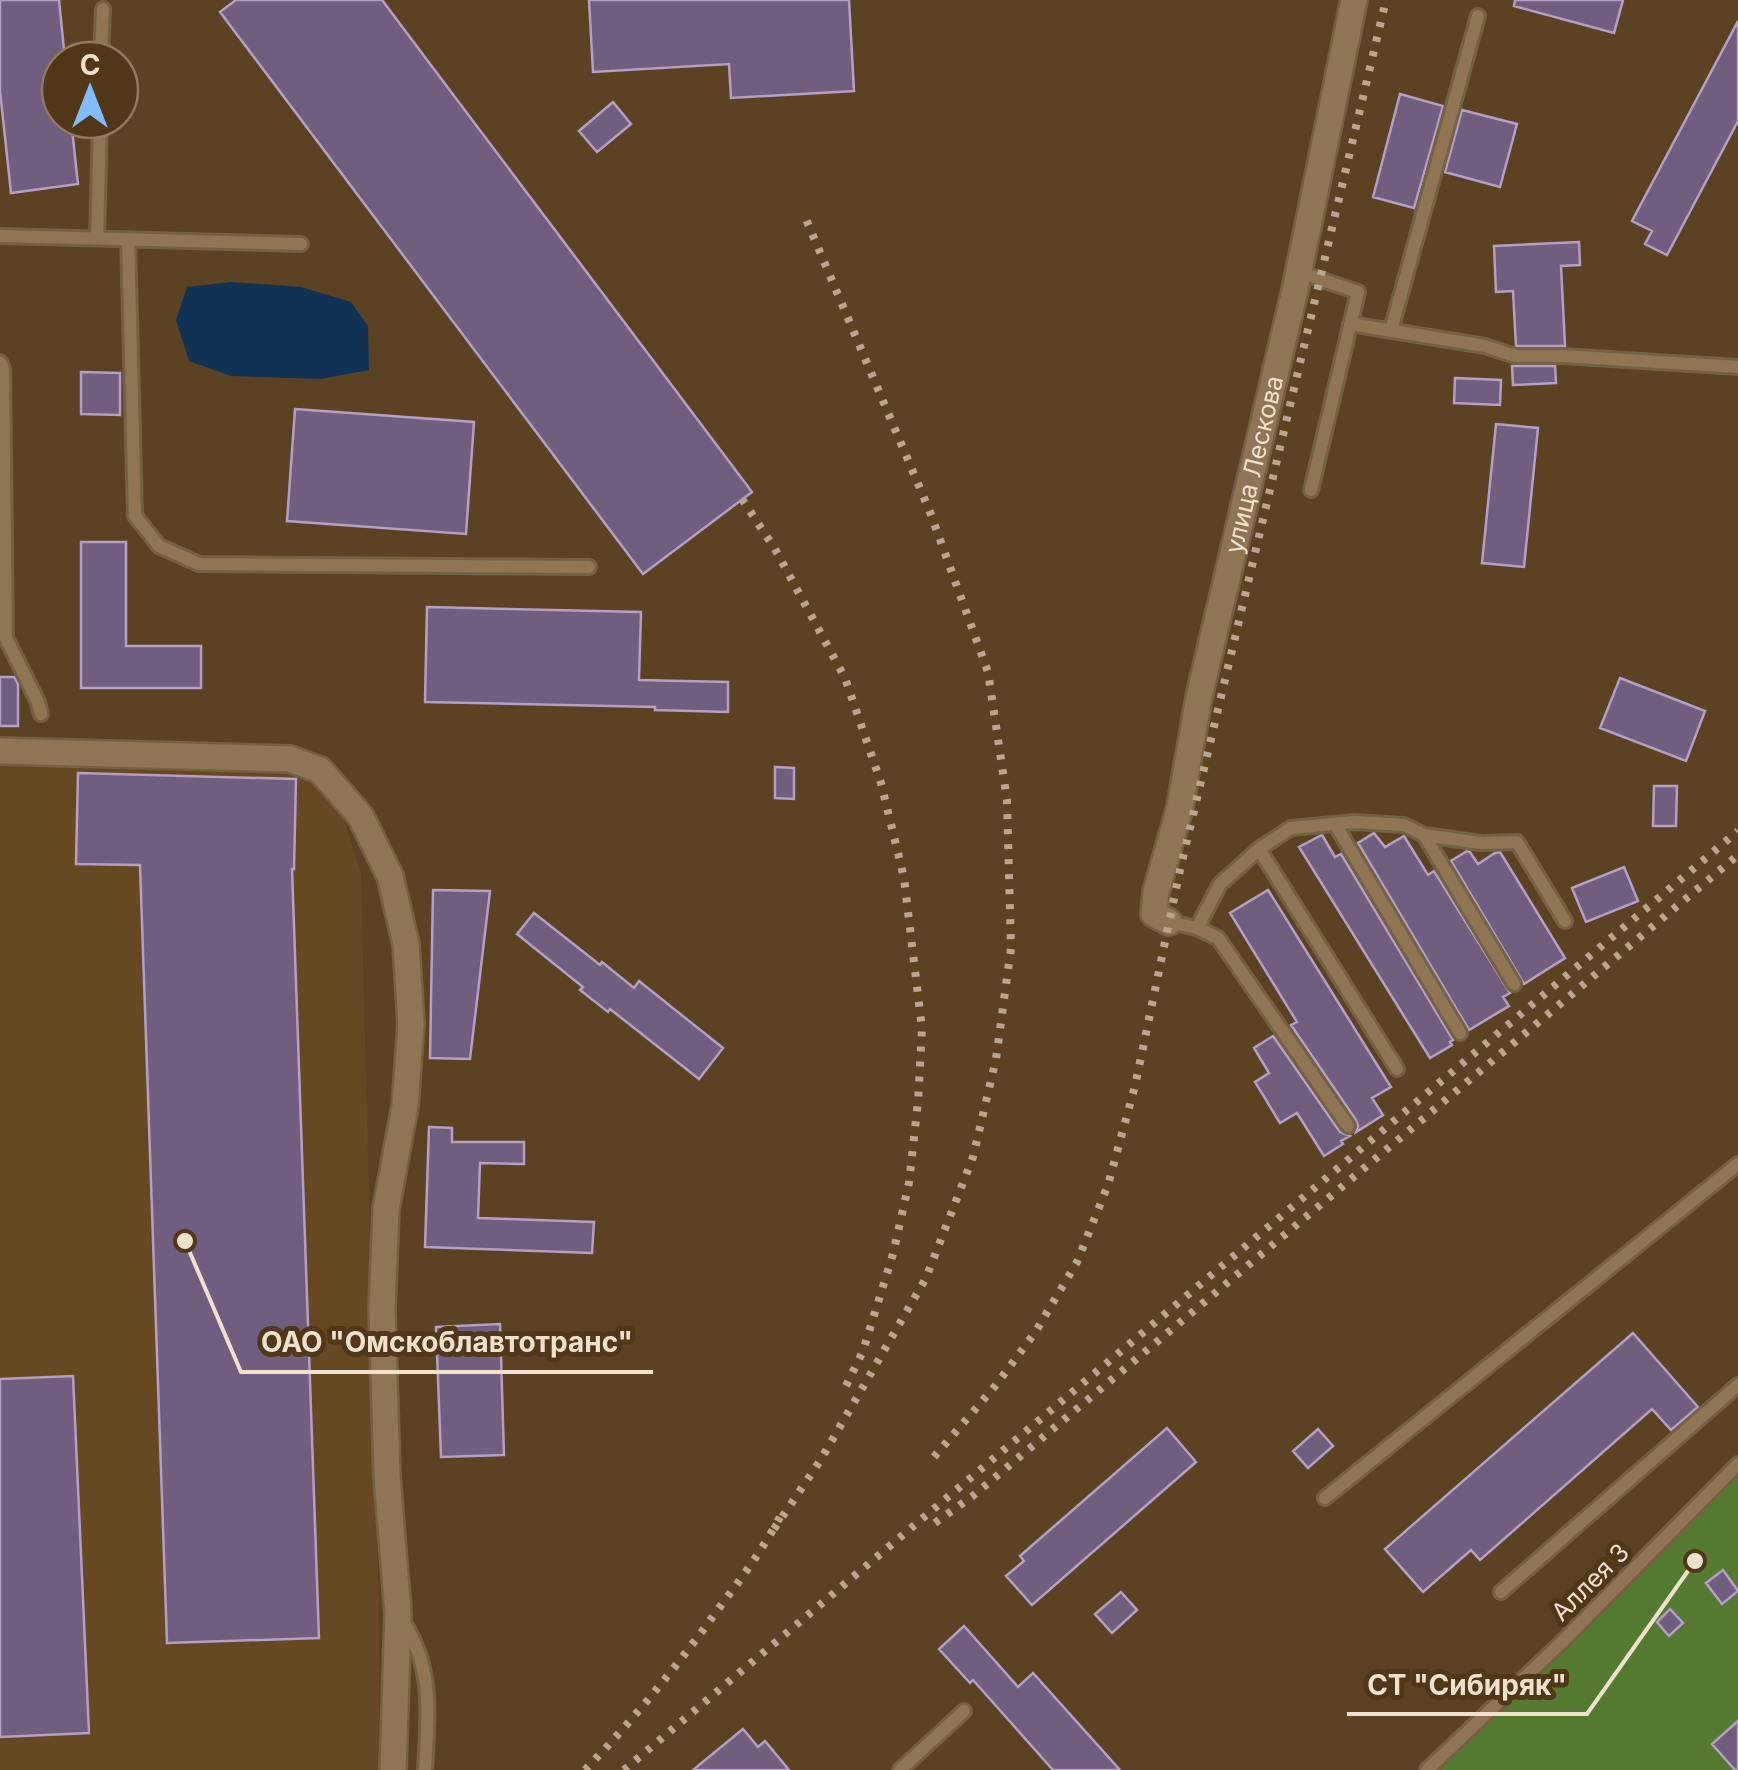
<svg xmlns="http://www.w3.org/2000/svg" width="1738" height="1770" font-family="Inter,sans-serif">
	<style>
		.built { fill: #664922 }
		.green { fill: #557a31 }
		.water { fill: #103254 }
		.building { fill: #715d7e; stroke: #b59fc4; stroke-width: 2.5 }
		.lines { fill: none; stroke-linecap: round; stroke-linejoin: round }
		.service-casing { stroke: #746043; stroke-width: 18 }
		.minor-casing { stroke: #746043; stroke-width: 30 }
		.service { stroke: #907555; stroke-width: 12 }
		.minor { stroke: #907555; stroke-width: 25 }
		.rail { stroke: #b9a68f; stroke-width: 8; stroke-dasharray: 5 10; stroke-linecap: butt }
		.labels { text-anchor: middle; stroke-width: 10; stroke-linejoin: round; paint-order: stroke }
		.street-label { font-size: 25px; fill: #f0e1cf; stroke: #4f3718 }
		.leader { fill: none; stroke: #f0e1cf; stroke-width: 4 }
		.callout-dot { fill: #f0e1cf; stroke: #4f3718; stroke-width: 4 }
		.callout-label { font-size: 28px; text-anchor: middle; font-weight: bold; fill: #f0e1cf; stroke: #4f3718; stroke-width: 10; stroke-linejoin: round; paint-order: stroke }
	</style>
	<rect width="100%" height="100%" fill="#5b4223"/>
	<path class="built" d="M 0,763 L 283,767 L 310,775 L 340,807 L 361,874 L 379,1609 L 379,1770 L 0,1770 Z"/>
	<path class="green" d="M 1738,1475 L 1738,1770 L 1439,1770 Z"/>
	<path class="water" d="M 232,282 L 301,287 L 351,302 L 368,326 L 369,370 L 320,379 L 231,376 L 189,361 L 176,320 L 187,287 Z"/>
	<path class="building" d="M 0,0 L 59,0 L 65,60 L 60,60 L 60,120 L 71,120 L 78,184 L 11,193 L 0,91 Z
		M 236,0 L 382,0 L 752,492 L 643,574 L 220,12 Z
		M 589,0 L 849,0 L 854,91 L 731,98 L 729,64 L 593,72 Z
		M 1515,0 L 1623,0 L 1614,33 L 1514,6 Z
		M 1738,21 L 1738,121 L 1667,255 L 1645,244 L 1652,231 L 1632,221 Z
		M 1400,94 L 1443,106 L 1414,208 L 1373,197 Z
		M 613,102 L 631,124 L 597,152 L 579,131 Z
		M 1462,110 L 1517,124 L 1500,187 L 1445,172 Z
		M 1579,242 L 1580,265 L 1561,266 L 1565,346 L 1516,346 L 1513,291 L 1496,292 L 1494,246 Z
		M 1512,366 L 1555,366 L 1556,383 L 1513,385 Z
		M 81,372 L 120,373 L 120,415 L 81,414 Z
		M 1455,378 L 1501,380 L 1500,405 L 1454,403 Z
		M 295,409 L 474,422 L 466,534 L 287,521 Z
		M 1496,424 L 1538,428 L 1524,567 L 1482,563 Z
		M 81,542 L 126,542 L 126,646 L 201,646 L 201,688 L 81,688 Z
		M 427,607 L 641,612 L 639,680 L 728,682 L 728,712 L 655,710 L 655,707 L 425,702 Z
		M 0,677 L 14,677 L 18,684 L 18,726 L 0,726 Z
		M 1620,678 L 1705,711 L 1686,761 L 1600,728 Z
		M 775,767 L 794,768 L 794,799 L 775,798 Z
		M 78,773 L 296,779 L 294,869 L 292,869 L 319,1638 L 167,1643 L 140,865 L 76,864 Z
		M 1654,786 L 1677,786 L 1676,826 L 1653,826 Z
		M 1374,833 L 1385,847 L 1404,836 L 1428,875 L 1434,871 L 1510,993 L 1503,997 L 1509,1006 L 1469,1030 L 1358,843 Z
		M 1322,835 L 1335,857 L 1341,854 L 1453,1040 L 1450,1042 L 1452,1045 L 1430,1058 L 1299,847 Z
		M 1467,851 L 1470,852 L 1478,864 L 1495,853 L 1500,852 L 1565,958 L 1524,984 L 1451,861 Z
		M 1624,867 L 1638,901 L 1586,922 L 1572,888 Z
		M 433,890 L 490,891 L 470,1059 L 430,1058 Z
		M 1268,890 L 1391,1087 L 1372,1098 L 1383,1115 L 1356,1132 L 1358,1126 L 1356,1120 L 1291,1025 L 1297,1022 L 1230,913 Z
		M 534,913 L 600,965 L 602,962 L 634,988 L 639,981 L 723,1048 L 699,1079 L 610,1009 L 608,1012 L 580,990 L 583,987 L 517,934 Z
		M 1273,1036 L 1340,1132 L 1350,1136 L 1341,1141 L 1343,1144 L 1324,1156 L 1297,1113 L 1280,1123 L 1255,1082 L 1269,1073 L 1254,1048 Z
		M 429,1127 L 452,1128 L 452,1142 L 524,1142 L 524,1164 L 480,1163 L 478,1218 L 594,1222 L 592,1253 L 425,1247 Z
		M 500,1324 L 504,1455 L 441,1457 L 436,1327 Z
		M 1633,1333 L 1698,1407 L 1671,1430 L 1652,1409 L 1480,1560 L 1471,1550 L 1423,1592 L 1385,1549 Z
		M 73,1376 L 89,1733 L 0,1737 L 0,1379 Z
		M 1167,1428 L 1196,1462 L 1032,1605 L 1006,1576 L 1024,1561 L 1020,1556 Z
		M 1318,1429 L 1333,1446 L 1308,1468 L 1293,1451 Z
		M 1723,1570 L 1738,1591 L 1722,1604 L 1706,1583 Z
		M 1121,1592 L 1137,1610 L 1112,1633 L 1095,1614 Z
		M 1670,1609 L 1683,1623 L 1669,1636 L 1657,1622 Z
		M 964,1626 L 1018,1687 L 1033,1673 L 1120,1770 L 1053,1770 L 973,1680 L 970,1683 L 939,1649 Z
		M 1738,1721 L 1738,1770 L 1735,1770 L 1712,1744 Z
		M 743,1729 L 758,1747 L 765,1741 L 789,1770 L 693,1770 Z"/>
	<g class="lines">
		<defs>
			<path id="service" d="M 101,60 L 103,9
				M 0,236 L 301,244
				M 97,238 L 100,120
				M 128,239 L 135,516 L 159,546 L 199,564 L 589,567
				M 1299,272 L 1358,292 L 1311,490
				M 1350,324 L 1485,346 L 1515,356 L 1562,356 L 1738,367
				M 1391,330 L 1478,16
				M 0,362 L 3,369 L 6,638 L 38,702 L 41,714
				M 1335,824 L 1460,1033
				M 1424,835 L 1514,984
				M 1259,849 L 1397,1069
				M 1169,922 L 1197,928 L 1218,938 L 1348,1126
				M 1197,928 L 1220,884 L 1259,849 L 1291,828 L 1354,822 L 1404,825 L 1424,835 L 1481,843 L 1517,842 L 1565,921
				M 1325,1498 L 1738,1164
				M 1501,1592 L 1738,1385
				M 402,1620 C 434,1667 428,1715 425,1770
				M 900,1770 L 964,1711
				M 1427,1770 L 1561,1643 L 1738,1464"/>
			<g id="minor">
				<path d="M 0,751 L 290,759 L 320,770 L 361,817 L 390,876 L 406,944 L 411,1024 L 405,1106 L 386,1209 L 382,1309 L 387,1476 L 398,1613 L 393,1770"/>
				<path id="s1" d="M 1169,922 L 1154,914 L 1156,892 L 1180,807 L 1199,697 L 1295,290 L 1354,0"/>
			</g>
		</defs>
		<use href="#service" class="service-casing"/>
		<use href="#minor" class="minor-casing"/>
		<use href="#service" class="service"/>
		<use href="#minor" class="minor"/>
		<path class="rail" d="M 742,499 L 775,549 L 845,678 L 881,783 L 904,878 L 922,1029 L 918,1101 L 909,1183 L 893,1254 L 863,1351 L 843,1392
			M 934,1457 L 996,1385 L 1036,1331 L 1077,1262 L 1108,1185 L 1135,1086 L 1180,870 L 1386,0
			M 935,1523 L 974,1495 L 1738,855
			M 774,1529 L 820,1461 L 926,1278 L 973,1157 L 996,1059 L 1011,948 L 1007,800 L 988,672 L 930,512 L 803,212
			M 585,1770 C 634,1719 678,1665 719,1608 C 741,1579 763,1549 780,1517
			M 624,1770 L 1738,831"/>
	</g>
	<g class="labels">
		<g class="street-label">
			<text dy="9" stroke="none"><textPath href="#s1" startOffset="478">улица Лескова</textPath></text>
			<text transform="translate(1590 1582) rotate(-45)" y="9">Аллея 3</text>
		</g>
	</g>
	<path class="leader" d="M185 1241L241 1372H653M1695 1561L1587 1714H1347"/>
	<g class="callout-dot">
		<circle cx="185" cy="1241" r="10"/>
		<circle cx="1695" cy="1561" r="10"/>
	</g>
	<g class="callout-label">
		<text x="447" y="1352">ОАО "Омскоблавтотранс"</text>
		<text x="1467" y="1695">СТ "Сибиряк"</text>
	</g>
	<g transform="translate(90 90)"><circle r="48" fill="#4f3718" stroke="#8f7b61" stroke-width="2.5"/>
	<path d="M0-8L18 38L0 25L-18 38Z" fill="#83bcfb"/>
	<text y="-15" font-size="28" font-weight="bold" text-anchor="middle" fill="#f0e1cf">С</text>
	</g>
</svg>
